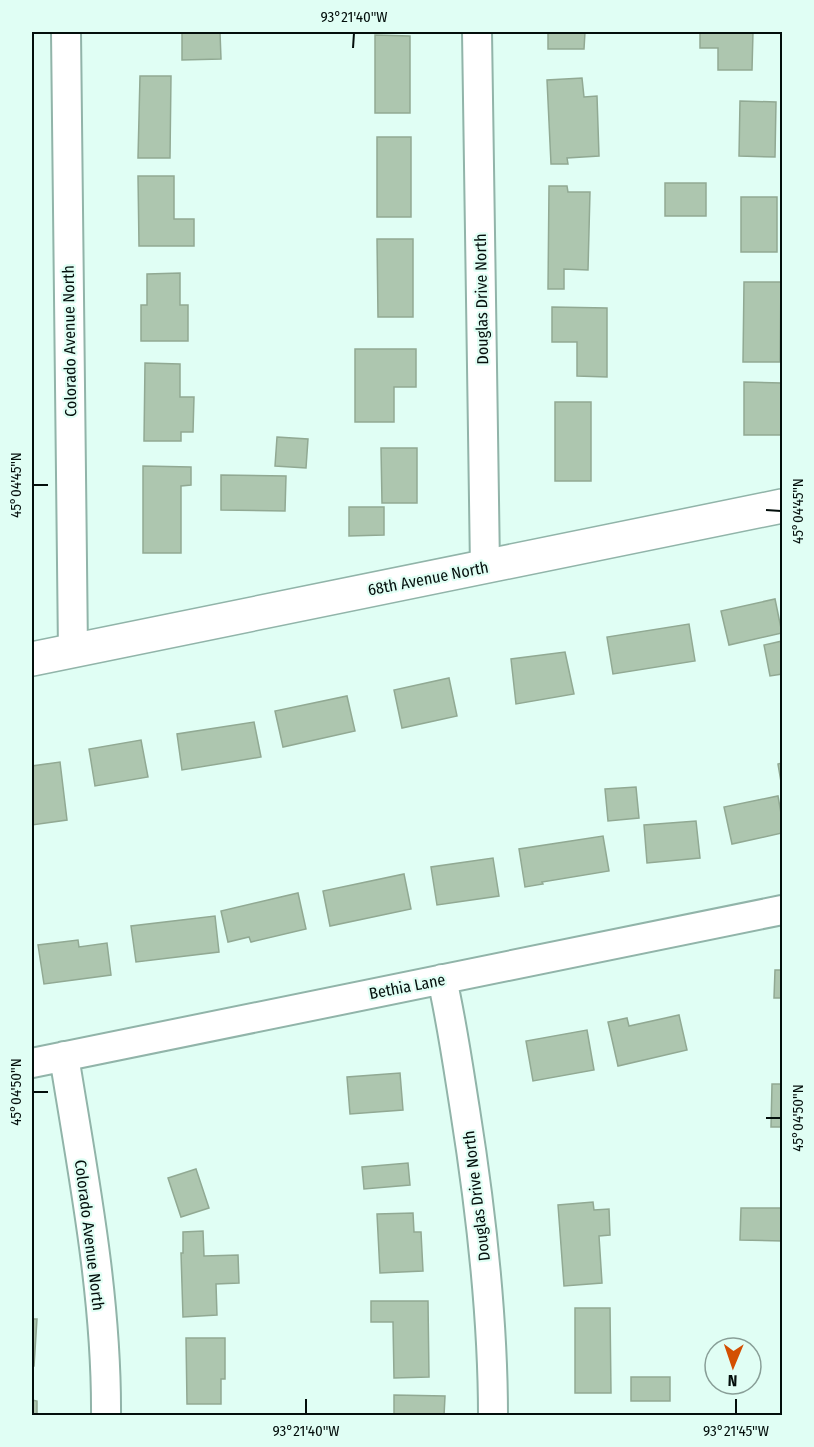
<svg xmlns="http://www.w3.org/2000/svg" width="814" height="1447" font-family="'Fira Sans Condensed',sans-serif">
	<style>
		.building { fill: #adc6af; stroke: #91a993; stroke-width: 1.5 }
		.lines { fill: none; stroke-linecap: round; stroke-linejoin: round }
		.street-casing { stroke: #91b4a9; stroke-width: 32 }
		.secondary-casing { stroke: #91b4a9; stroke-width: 36 }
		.street { stroke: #fff; stroke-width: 28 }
		.secondary { stroke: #fff; stroke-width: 33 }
		.ticks { fill: none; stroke: #030e0b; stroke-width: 2 }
		.labels { text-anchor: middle; stroke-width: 4.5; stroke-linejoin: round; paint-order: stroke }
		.street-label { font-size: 16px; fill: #030e0b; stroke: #e0fef4 }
		.neatline { fill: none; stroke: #030e0b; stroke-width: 2 }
		.ticks-label { font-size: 15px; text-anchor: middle; fill: #030e0b }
	</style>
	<rect width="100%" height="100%" fill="#e0fef4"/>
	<path class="building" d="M 135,32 L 174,32 L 174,33 L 135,33 Z
		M 182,32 L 220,32 L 221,59 L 182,60 Z
		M 548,32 L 585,32 L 584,49 L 548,49 Z
		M 700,32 L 753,32 L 752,70 L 718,70 L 718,48 L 700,48 Z
		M 375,35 L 410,36 L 410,113 L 375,113 Z
		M 140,76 L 171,76 L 170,158 L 138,158 Z
		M 582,78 L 584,97 L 597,96 L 599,156 L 567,158 L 568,164 L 551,164 L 547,80 Z
		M 740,101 L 776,102 L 775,157 L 739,156 Z
		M 377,137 L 411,137 L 411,217 L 377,217 Z
		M 138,176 L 174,176 L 174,219 L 194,219 L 194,246 L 139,246 Z
		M 665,183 L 706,183 L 706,216 L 665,216 Z
		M 549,186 L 567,186 L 568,192 L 590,192 L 588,270 L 564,269 L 564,289 L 548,289 Z
		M 741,197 L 777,197 L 777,252 L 741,252 Z
		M 377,239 L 413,239 L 413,317 L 378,317 Z
		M 180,273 L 180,305 L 188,305 L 188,341 L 141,341 L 141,305 L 147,305 L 147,274 Z
		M 744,282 L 781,282 L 780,362 L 743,362 Z
		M 552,307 L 607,308 L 607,377 L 577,376 L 577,342 L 552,342 Z
		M 355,349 L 416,349 L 416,387 L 394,387 L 394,422 L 355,422 Z
		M 145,363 L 180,364 L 180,397 L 194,397 L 193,432 L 181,432 L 181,441 L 144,441 Z
		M 744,382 L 781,383 L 781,435 L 744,435 Z
		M 555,402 L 591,402 L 591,481 L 555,481 Z
		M 277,437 L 308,439 L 306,468 L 275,466 Z
		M 381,448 L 417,448 L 417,503 L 382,503 Z
		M 143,466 L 191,467 L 191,485 L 181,486 L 181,553 L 143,553 Z
		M 221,475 L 286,476 L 285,511 L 221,510 Z
		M 349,507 L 384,507 L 384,535 L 349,536 Z
		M 775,599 L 782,633 L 729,645 L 721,611 Z
		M 689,624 L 695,661 L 613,674 L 607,637 Z
		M 782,641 L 782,674 L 770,676 L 764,645 Z
		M 565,652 L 574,694 L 516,704 L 511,659 Z
		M 449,678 L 457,716 L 402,728 L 394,690 Z
		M 347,696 L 355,731 L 283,747 L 275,711 Z
		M 254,722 L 261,757 L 182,770 L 177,734 Z
		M 141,740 L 148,777 L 95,786 L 89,749 Z
		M 60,762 L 67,820 L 32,825 L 32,766 Z
		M 782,763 L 782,788 L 778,764 Z
		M 636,787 L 639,818 L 608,821 L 605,789 Z
		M 778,796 L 782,819 L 782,833 L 732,844 L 724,807 Z
		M 696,821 L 700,858 L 647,863 L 644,825 Z
		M 603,836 L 609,871 L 542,882 L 543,884 L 525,887 L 519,849 Z
		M 493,858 L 499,896 L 437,905 L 431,867 Z
		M 404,874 L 411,909 L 330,926 L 323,891 Z
		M 298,893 L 306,929 L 251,942 L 249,937 L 228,942 L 221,911 Z
		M 215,916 L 219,952 L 136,962 L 131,926 Z
		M 78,940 L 79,947 L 107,943 L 111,975 L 44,984 L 38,945 Z
		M 775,970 L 782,970 L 782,998 L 774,998 Z
		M 679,1015 L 687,1050 L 618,1066 L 608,1022 L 627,1018 L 629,1026 Z
		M 587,1030 L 594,1070 L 533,1081 L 526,1041 Z
		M 400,1073 L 403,1110 L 350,1114 L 347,1077 Z
		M 772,1084 L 782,1084 L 782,1127 L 771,1127 Z
		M 408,1163 L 410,1185 L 364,1189 L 362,1167 Z
		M 196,1169 L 209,1208 L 181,1217 L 168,1178 Z
		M 593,1202 L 594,1210 L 609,1209 L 610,1235 L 599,1236 L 602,1283 L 564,1286 L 558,1205 Z
		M 741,1208 L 782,1208 L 782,1241 L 740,1240 Z
		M 413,1213 L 414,1232 L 421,1232 L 423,1271 L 380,1273 L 377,1214 Z
		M 203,1231 L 204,1256 L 238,1255 L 239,1283 L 216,1284 L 217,1315 L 183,1317 L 181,1253 L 183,1253 L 183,1232 Z
		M 371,1301 L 428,1301 L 429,1377 L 394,1378 L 393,1322 L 371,1322 Z
		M 575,1308 L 610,1308 L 611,1393 L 575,1393 Z
		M 32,1319 L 37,1319 L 34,1366 L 32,1366 Z
		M 186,1338 L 225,1338 L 225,1379 L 221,1379 L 221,1404 L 187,1404 Z
		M 631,1377 L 670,1377 L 670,1401 L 631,1401 Z
		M 394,1395 L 445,1396 L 444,1416 L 394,1416 Z
		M 32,1400 L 37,1401 L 37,1416 L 32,1416 Z"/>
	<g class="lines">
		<defs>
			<path id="street" d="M 66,32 L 73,651
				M 477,32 L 485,567
				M 442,979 C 452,1023 458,1066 465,1110 C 481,1211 493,1313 493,1416
				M 64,1056 C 83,1174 107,1296 106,1416
				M 32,1063 L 782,910"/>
			<path id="secondary" d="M 32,659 L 782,506"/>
		</defs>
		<use href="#street" class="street-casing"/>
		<use href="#secondary" class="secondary-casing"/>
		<use href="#street" class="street"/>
		<use href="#secondary" class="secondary"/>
	</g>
	<path class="ticks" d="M 353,48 L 354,33M 33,485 L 48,485M 766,510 L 781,511M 33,1092 L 48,1092M 766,1118 L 781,1118M 306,1414 L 306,1399M 736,1414 L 736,1399"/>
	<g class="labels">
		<g class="street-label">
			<text transform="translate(481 299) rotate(-91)" y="6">Douglas Drive North</text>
			<text transform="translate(69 341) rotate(-91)" y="6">Colorado Avenue North</text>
			<text transform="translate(428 578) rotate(-11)" y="6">68th Avenue North</text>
			<text transform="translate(407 986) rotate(-11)" y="6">Bethia Lane</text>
			<text transform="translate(476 1196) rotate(-97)" y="6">Douglas Drive North</text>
			<text transform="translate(90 1235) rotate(83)" y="6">Colorado Avenue North</text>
		</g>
	</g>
	<rect width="814" height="1447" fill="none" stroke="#e0fef4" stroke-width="66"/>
	<g transform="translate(733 1366) rotate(182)"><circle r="28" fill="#e0fef4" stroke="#889e97" stroke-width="1.5"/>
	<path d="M0-4.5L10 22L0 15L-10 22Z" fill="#d34f02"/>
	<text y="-9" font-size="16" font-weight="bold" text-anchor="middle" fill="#030e0b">N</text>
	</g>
	<rect x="33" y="33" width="748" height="1381" class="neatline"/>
	<g class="ticks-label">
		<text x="354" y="22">93°21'40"W</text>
		<text transform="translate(16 485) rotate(-90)" y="5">45°04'45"N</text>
		<text transform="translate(798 511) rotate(-90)" y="5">45°04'45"N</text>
		<text transform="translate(16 1092) rotate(-90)" y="5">45°04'50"N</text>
		<text transform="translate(798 1118) rotate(-90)" y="5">45°04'50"N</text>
		<text x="306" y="1436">93°21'40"W</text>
		<text x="736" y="1436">93°21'45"W</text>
	</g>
</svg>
